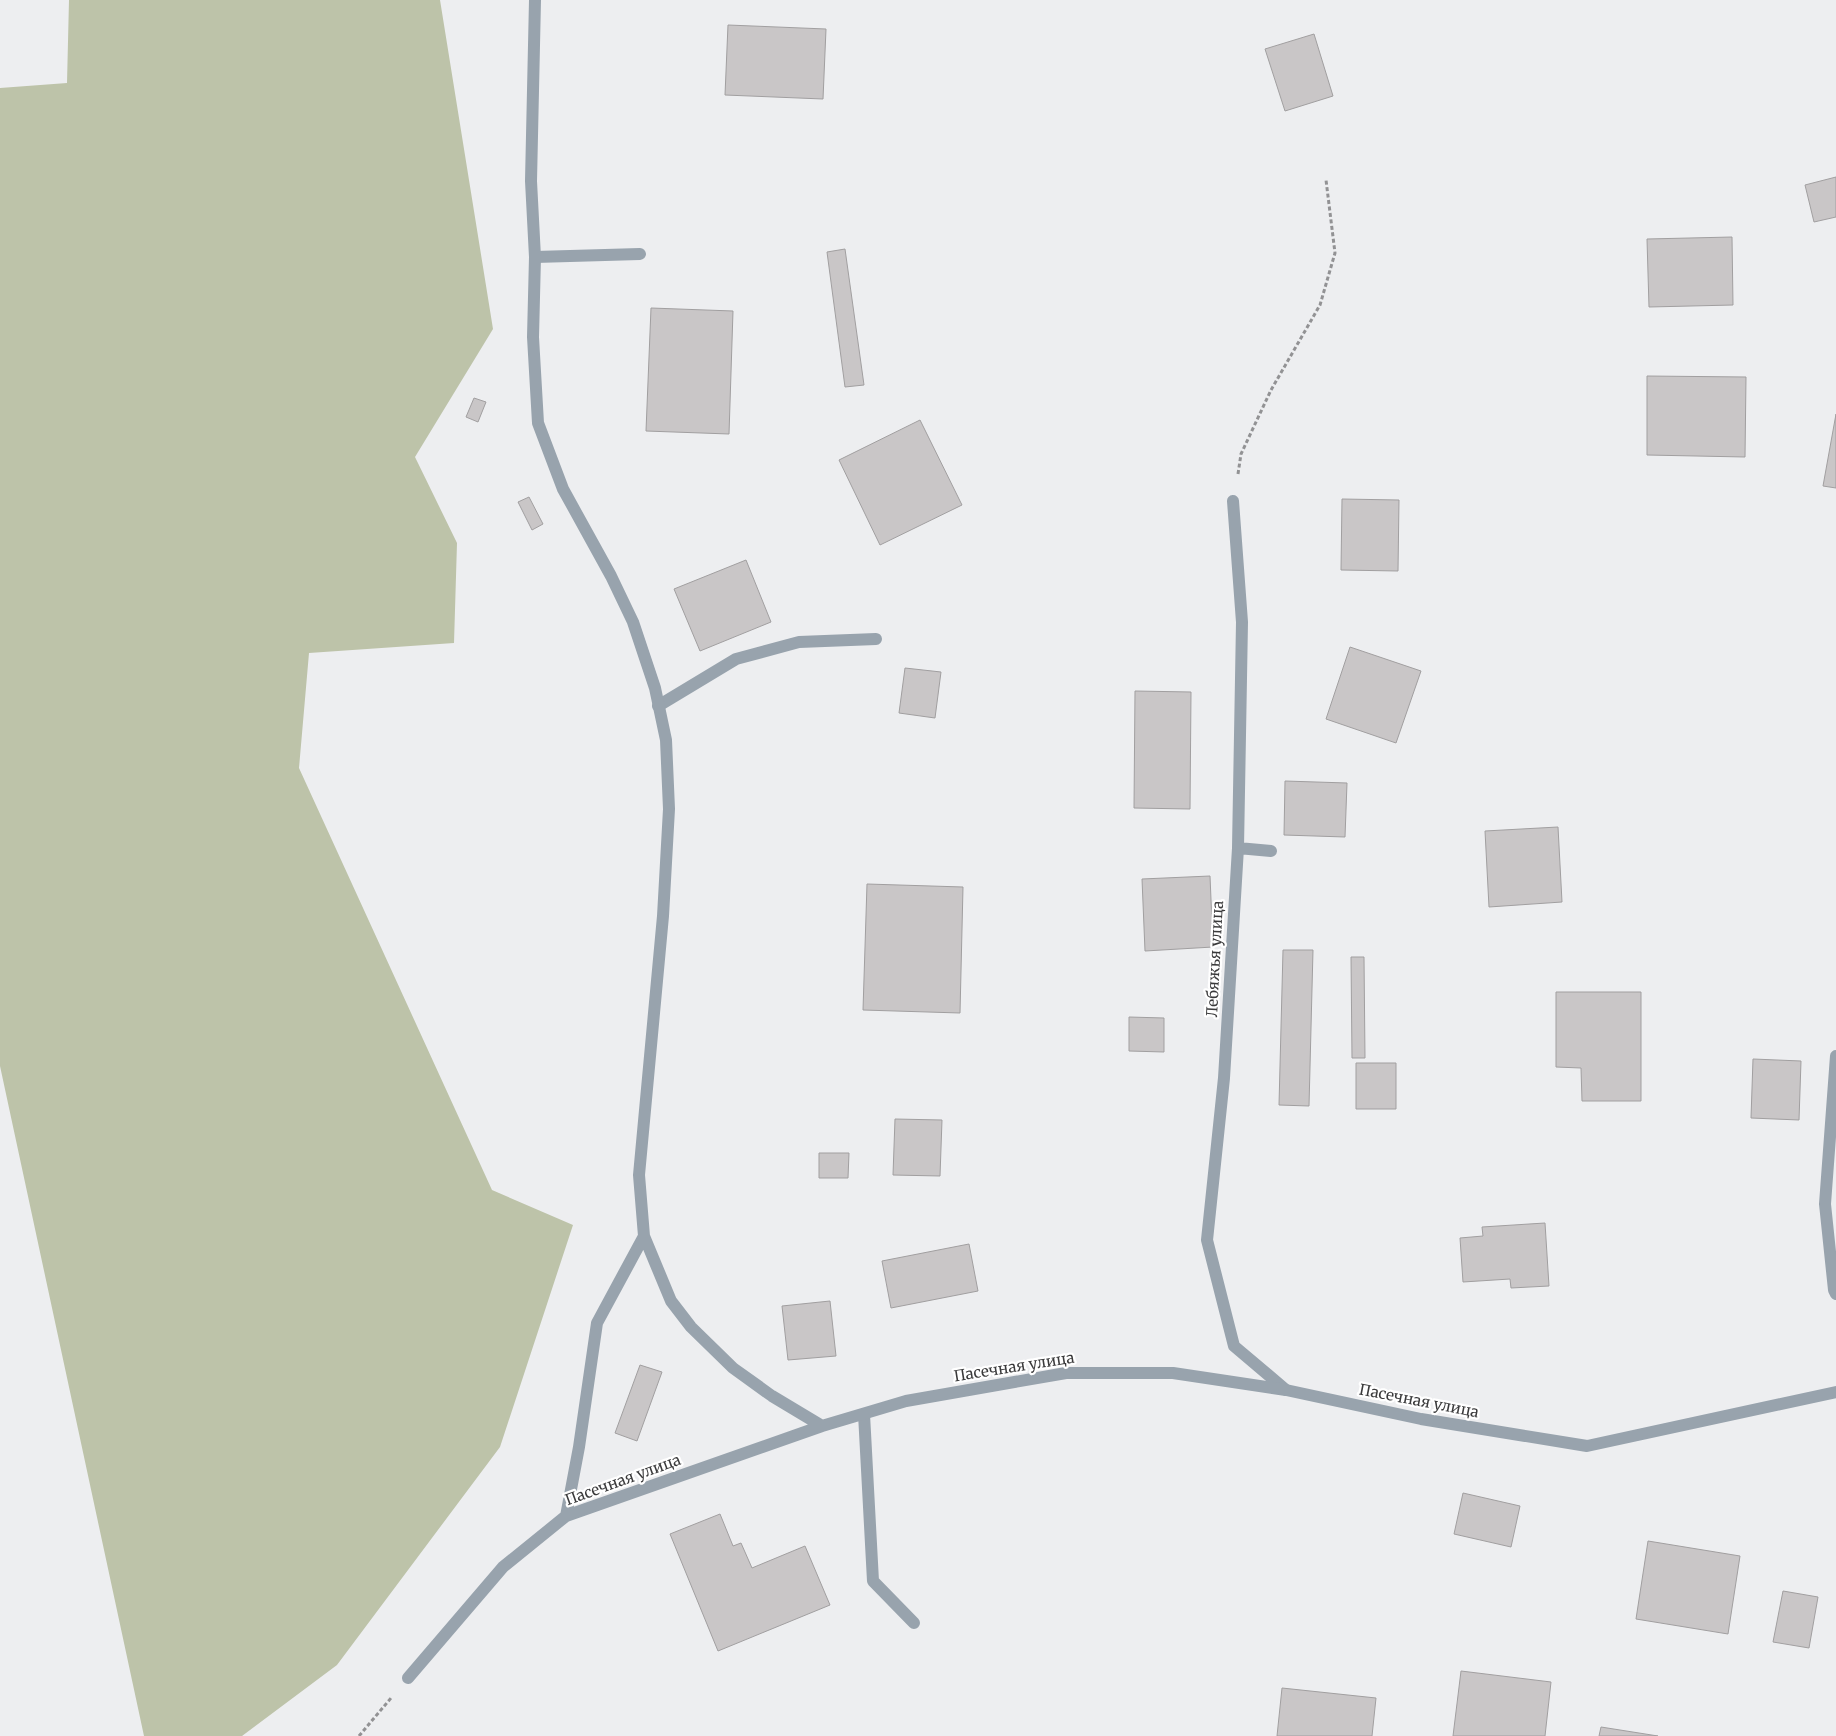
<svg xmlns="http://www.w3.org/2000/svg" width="1836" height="1736" font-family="Merriweather,serif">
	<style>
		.green { fill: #bdc3a9 }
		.building { fill: #c9c6c7; stroke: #a19fa0 }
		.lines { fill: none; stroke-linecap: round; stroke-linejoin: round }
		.path { stroke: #929294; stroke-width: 3; stroke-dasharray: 4 2.5; stroke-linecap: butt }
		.service { stroke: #98a3ad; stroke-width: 12 }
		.minor { stroke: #98a3ad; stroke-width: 12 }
		.labels { text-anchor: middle; stroke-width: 4.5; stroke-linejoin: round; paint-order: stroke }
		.street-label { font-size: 15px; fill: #3a3a3b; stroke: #fff }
	</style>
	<rect width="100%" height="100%" fill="#edeef0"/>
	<path class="green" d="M 69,0 L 440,0 L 493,329 L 415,457 L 457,543 L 454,643 L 309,653 L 299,768 L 492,1190 L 573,1225 L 500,1447 L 337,1665 L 242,1736 L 144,1736 L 0,1066 L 0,88 L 67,83 Z"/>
	<path class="building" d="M 728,25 L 826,29 L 823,99 L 725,95 Z
		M 1314,34 L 1333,96 L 1285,111 L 1265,49 Z
		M 1836,177 L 1836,217 L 1814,222 L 1805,185 Z
		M 1732,237 L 1733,305 L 1649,307 L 1647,239 Z
		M 845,249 L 864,385 L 845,387 L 827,252 Z
		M 651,308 L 733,311 L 729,434 L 646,431 Z
		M 1647,376 L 1746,377 L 1745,457 L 1647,455 Z
		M 474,398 L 486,402 L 478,422 L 466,417 Z
		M 1836,414 L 1836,488 L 1823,486 Z
		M 920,420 L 962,505 L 880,545 L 839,460 Z
		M 529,497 L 543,524 L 532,530 L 518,502 Z
		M 1342,499 L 1399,500 L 1398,571 L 1341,570 Z
		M 746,560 L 771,622 L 700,651 L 674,589 Z
		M 1350,647 L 1421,671 L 1396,743 L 1326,719 Z
		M 905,668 L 941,672 L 935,718 L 899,713 Z
		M 1135,691 L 1191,692 L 1190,809 L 1134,808 Z
		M 1285,781 L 1347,783 L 1345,837 L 1284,835 Z
		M 1558,827 L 1562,902 L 1489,907 L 1485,831 Z
		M 1210,876 L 1213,947 L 1145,951 L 1142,879 Z
		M 867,884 L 963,887 L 960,1013 L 863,1010 Z
		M 1283,950 L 1313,950 L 1309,1106 L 1279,1105 Z
		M 1351,957 L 1364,957 L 1365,1058 L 1352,1058 Z
		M 1556,992 L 1641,992 L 1641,1101 L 1582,1101 L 1581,1068 L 1556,1067 Z
		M 1129,1017 L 1164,1018 L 1164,1052 L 1129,1051 Z
		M 1753,1059 L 1801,1061 L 1799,1120 L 1751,1118 Z
		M 1356,1063 L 1396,1063 L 1396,1109 L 1356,1109 Z
		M 895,1119 L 942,1120 L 940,1176 L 893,1175 Z
		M 819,1153 L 849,1153 L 848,1178 L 819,1178 Z
		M 1545,1223 L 1549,1286 L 1511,1288 L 1510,1279 L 1463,1282 L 1460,1238 L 1483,1236 L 1482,1227 Z
		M 969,1244 L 978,1291 L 891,1308 L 882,1261 Z
		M 830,1301 L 836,1356 L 788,1360 L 782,1306 Z
		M 640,1365 L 662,1372 L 637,1441 L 615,1433 Z
		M 1463,1493 L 1520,1506 L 1511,1547 L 1454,1534 Z
		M 720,1514 L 733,1546 L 741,1543 L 752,1568 L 805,1546 L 830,1605 L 718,1651 L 670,1534 Z
		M 1648,1541 L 1740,1556 L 1728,1634 L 1636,1619 Z
		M 1783,1591 L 1818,1597 L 1809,1648 L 1773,1642 Z
		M 1461,1671 L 1551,1682 L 1545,1736 L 1453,1736 Z
		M 1282,1688 L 1376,1698 L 1372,1736 L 1277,1736 Z
		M 1601,1727 L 1658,1736 L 1599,1736 Z"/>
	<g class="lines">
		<path class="path" d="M 1238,474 L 1241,454 L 1271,390 L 1320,305 L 1335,253 L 1326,180
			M 359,1736 L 391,1698"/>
		<path class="service" d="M 535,257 L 640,254
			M 1233,501 L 1242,622 L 1238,848 L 1224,1078 L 1207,1240 L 1234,1346 L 1286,1390
			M 658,706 L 736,659 L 799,642 L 876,639
			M 1238,848 L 1271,851
			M 864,1414 L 873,1581 L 914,1623"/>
		<path class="minor" d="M 535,0 L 531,181 L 535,257 L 533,337 L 538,423 L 563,489 L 611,576 L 633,622 L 655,688 L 666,740 L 669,809 L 663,916 L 639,1175 L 644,1236 L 671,1301 L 691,1327 L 733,1368 L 772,1396 L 822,1426
			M 1836,1056 L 1825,1204 L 1834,1290 L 1836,1294
			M 566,1516 L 579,1447 L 597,1323 L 644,1236
			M 408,1678 L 503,1567 L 566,1516 L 822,1426 L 906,1401 L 1066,1373 L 1173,1373 L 1286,1390 L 1421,1419 L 1587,1446 L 1836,1392"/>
	</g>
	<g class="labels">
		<g class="street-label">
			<text transform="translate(1215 959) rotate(-87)" y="5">Лебяжья улица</text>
			<text transform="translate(1014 1367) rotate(-9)" y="5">Пасечная улица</text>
			<text transform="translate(1419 1401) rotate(11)" y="5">Пасечная улица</text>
			<text transform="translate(623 1480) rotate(-20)" y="5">Пасечная улица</text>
		</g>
	</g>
</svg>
